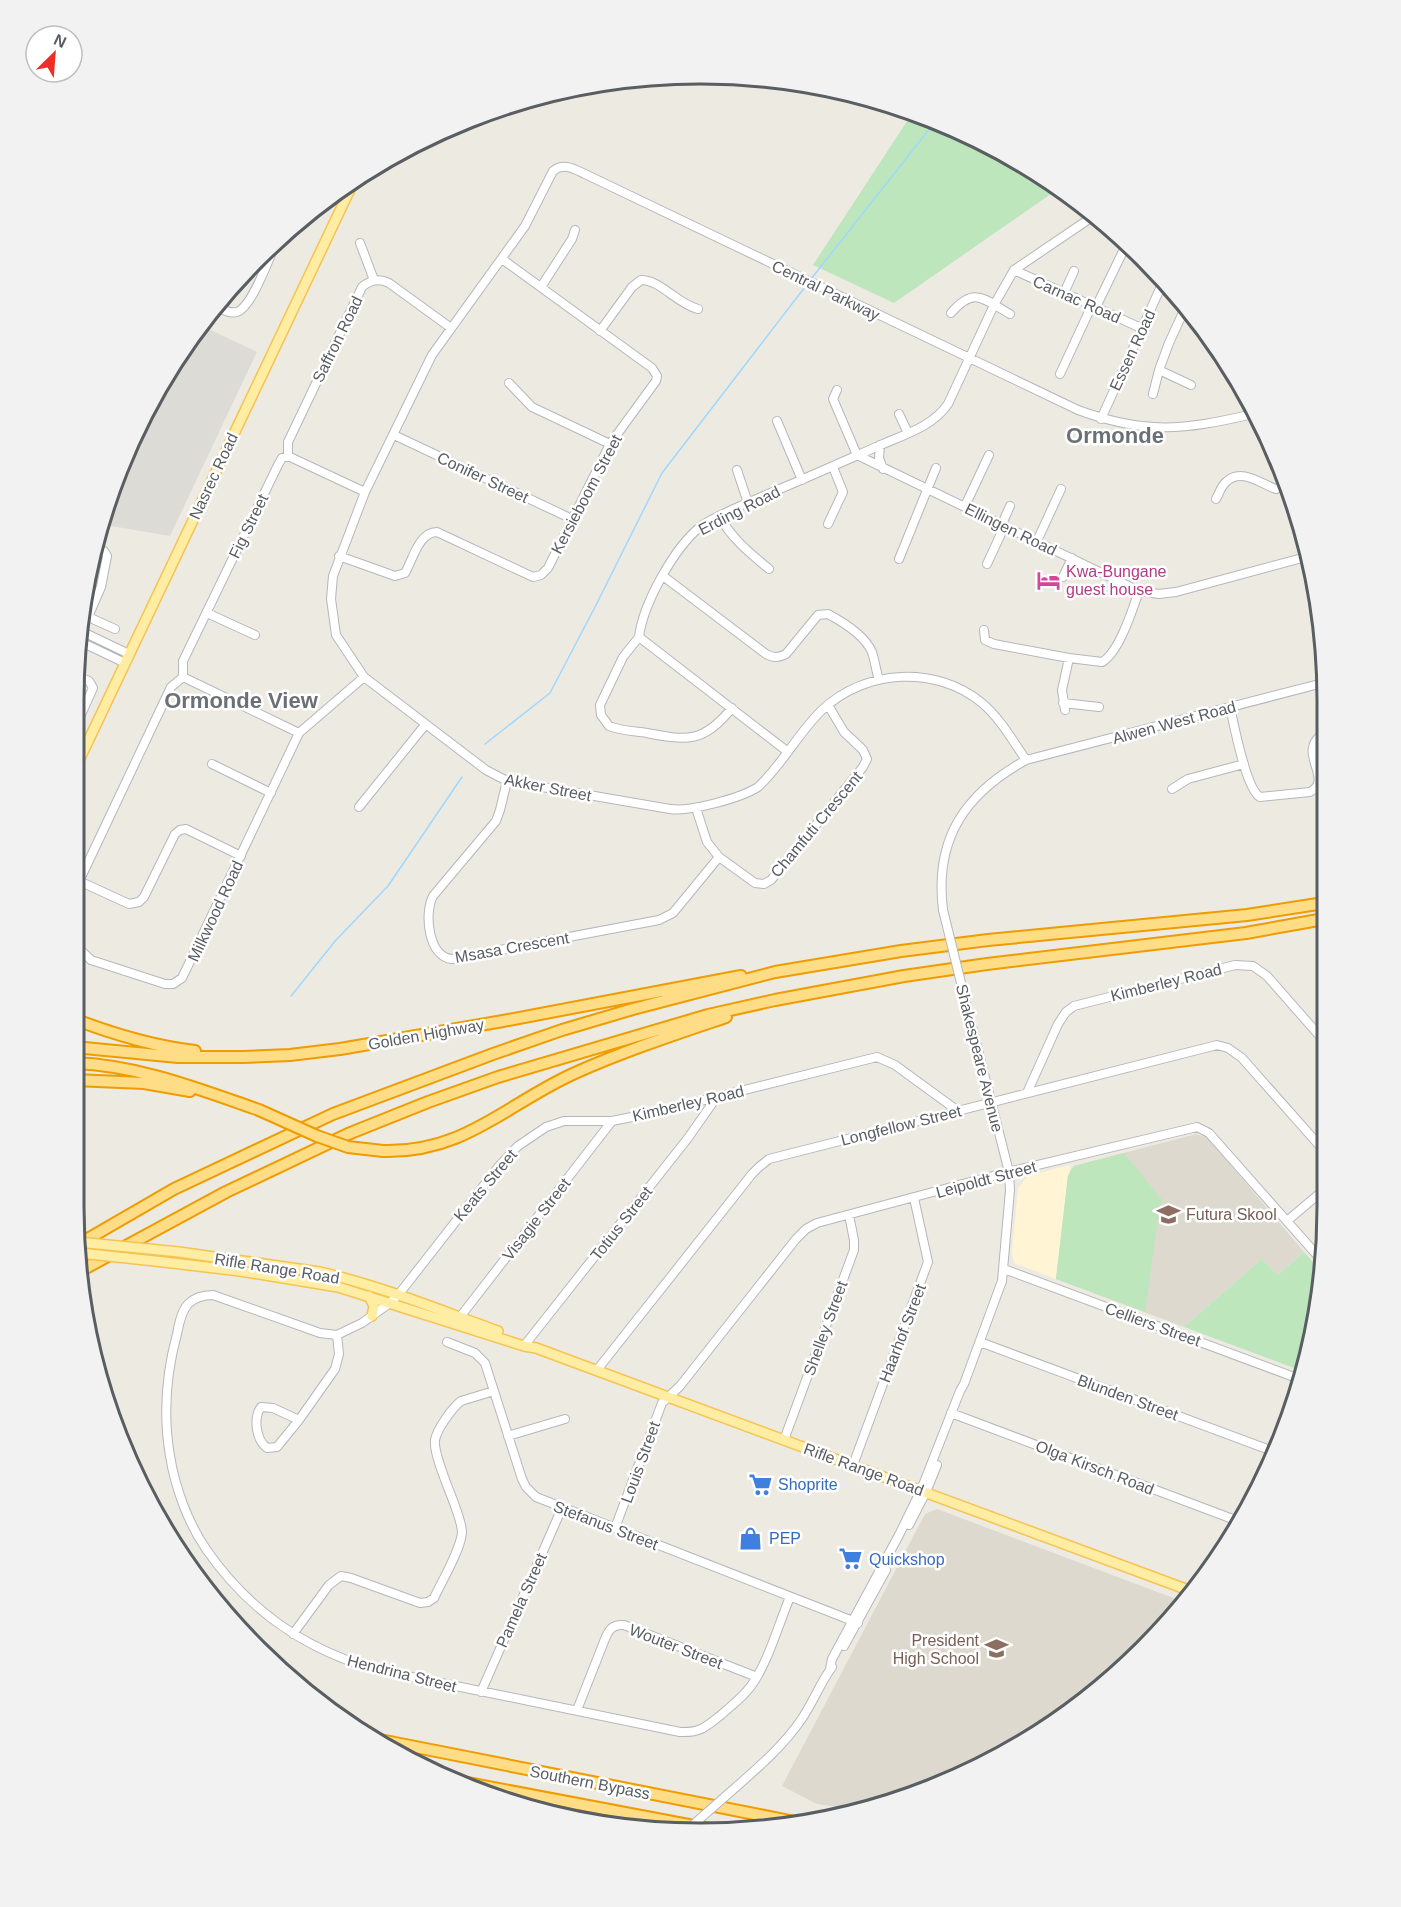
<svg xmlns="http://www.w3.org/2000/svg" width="1401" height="1907" font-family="Arial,sans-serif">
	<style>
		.commercial { fill: #fff4d4 }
		.industrial { fill: #dddbd5 }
		.education { fill: #ddd9cf }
		.green { fill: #bde6bc }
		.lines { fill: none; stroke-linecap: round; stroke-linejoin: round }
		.stream { stroke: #9fd8ff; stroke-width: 1.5 }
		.minor-casing { stroke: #b4b7bc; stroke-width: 10 }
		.major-casing { stroke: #f6c351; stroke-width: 12 }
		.highway-casing { stroke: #ee9c00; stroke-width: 14 }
		.minor { stroke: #fff; stroke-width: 8 }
		.major { stroke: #ffeda4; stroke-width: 9 }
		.highway { stroke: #ffdc86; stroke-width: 10 }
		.minor-bridge-casing { stroke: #b4b7bc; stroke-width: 10; stroke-linecap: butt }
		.major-bridge-casing { stroke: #f6c351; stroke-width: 12; stroke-linecap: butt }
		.highway-bridge-casing { stroke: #ee9c00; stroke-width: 14; stroke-linecap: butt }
		.minor-bridge { stroke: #fff; stroke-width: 8 }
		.major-bridge { stroke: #ffeda4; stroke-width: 9 }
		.highway-bridge { stroke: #ffdc86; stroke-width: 10 }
		.labels { text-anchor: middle; stroke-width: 5; stroke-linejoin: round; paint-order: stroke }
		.street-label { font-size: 16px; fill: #595e62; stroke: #fff }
		.hotel-label { font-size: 16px; fill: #b23c85; stroke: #fff; text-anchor: start }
		.education-label { font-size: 16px; fill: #785e54; stroke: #fff; text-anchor: start }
		.shop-label { font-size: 16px; fill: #366cbe; stroke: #fff; text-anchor: start }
		.district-label { font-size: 22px; font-weight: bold; fill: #6a7074; stroke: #fff }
		.rim { fill: none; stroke: #595e62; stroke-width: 3 }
	</style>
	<rect width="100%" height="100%" fill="#edeae1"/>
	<path class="commercial" d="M 1069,1165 L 1071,1169 L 1068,1176 L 1056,1279 L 1014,1263 L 1012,1252 L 1018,1188 L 1028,1176 Z"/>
	<path class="industrial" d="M 200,325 L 257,352 L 170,536 L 100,524 L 121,460 L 179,352 Z"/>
	<path class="education" d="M 1196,1134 L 1208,1138 L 1304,1252 L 1278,1275 L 1262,1259 L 1184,1327 L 1056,1279 L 1068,1176 L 1071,1169 L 1074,1166 Z
		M 937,1509 L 1184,1602 L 1172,1620 L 1082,1704 L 972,1768 L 885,1801 L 852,1809 L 817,1804 L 782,1786 L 925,1514 Z"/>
	<path class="green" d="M 913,112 L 1014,157 L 1058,189 L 894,303 L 813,265 Z
		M 1124,1153 L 1163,1201 L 1160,1204 L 1145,1312 L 1056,1279 L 1068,1176 L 1074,1166 Z
		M 1304,1252 L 1322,1272 L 1305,1372 L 1184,1327 L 1262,1259 L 1278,1275 Z"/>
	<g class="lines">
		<path class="stream" d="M 811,279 L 935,122
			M 485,744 L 550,693 L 595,607 L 662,473 L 808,283
			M 291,996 L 336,940 L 388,886 L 462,777"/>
		<defs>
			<path id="minor" d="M 360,243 L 374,280
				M 1014,270 L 1141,328
				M 541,287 L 572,239 L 575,230
				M 1064,293 L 1074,271
				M 215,306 C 222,309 229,314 237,312 C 252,307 269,258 276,243
				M 1186,306 L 1169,343 L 1159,370 L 1191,385
				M 1096,307 L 1127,243
				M 951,313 C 975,285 984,300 1010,314
				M 600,331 L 632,287 L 641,280 C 661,280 677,304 698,309
				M 1060,374 L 1092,305
				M 509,383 L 532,407 L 610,444
				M 837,390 L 833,399 L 857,455 L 1139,591 L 1159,594 L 1176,592 L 1306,557
				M 1153,394 L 1159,370
				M 899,414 L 908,433
				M 1101,419 L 1163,282
				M 777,421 L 802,480
				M 394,435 L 572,519
				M 880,445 L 879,458 L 883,469
				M 288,456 L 288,442 L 362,287 C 370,280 379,278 389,283 L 451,328
				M 288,456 L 365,492
				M 737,470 L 748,503
				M 1216,499 C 1219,494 1221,486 1226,482 C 1241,467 1261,484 1276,489 L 1279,488 L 1285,481
				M 965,506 L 989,455
				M 720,517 C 732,539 750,553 769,569
				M 828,524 L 843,492 L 833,467
				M 1002,524 L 1010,506
				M 1037,541 L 1061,489
				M 339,556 L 395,576 L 405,573 C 413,559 419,532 437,532 L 533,577 L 541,575 L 548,568 L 610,444 L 656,381 L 657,376 L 652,368 L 502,259
				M 899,559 L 936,468
				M 987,564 L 1005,525
				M 663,576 L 766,654 C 773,658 778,658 786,654 L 818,615 L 828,614 C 843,622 865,636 872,652 C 875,661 876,671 879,680
				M 1063,577 L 1072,558
				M 207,613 L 255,635
				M 86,616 L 115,629
				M 88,617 L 101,587 L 107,556 L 104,551 L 94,548
				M 984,630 L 985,640 L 994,644 L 1069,658 L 1102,662 C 1119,653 1133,608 1139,591
				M 83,632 L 129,654
				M 639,637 C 643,604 674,548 700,527 C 714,516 744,505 761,497 C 802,480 842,462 883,444 C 906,434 933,426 948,404 L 994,305 L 1014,270 L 1095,215
				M 639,637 L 623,657 L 600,705 L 601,715 L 609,726 C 621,731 635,731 647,733 C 688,741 703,743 732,708
				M 639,637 L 788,752
				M 81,642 L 125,663
				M 183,677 L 183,661 L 278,465 L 282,458 L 288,456
				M 183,677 L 299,733
				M 1063,703 L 1099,707
				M 1230,707 C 1234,725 1246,789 1260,797 L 1310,792 C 1335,779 1295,752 1323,734
				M 1065,710 L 1062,690 L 1069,658
				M 74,730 L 93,688 L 89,681 L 77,676
				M 1026,760 C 1013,741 1000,718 982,703 C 936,665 865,669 822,710 C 798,733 783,764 758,787 C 741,798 690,812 670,809 L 507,781 L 486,770 L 364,677 L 336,635 L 331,599 L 333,576 L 365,492 L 432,355 L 525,226 L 553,171 C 564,162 574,169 585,174 L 1078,410 C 1146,435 1184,430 1253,414
				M 212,764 L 271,793
				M 507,781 L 500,810 L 496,821 L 433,896 C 424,913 428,957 452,959 L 659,920 L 673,913 L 719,857
				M 1172,789 L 1188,779 L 1244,764
				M 359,807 L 425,725
				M 696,808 L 707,842 L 719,857 L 755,883 L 764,884 L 771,880 L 863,767 L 867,759 L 863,750 L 844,732 L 828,705
				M 79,881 L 129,904 L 139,902 L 144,897 L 175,834 L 180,830 L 186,829 L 241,856
				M 74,892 L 171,687 L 183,677
				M 943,910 C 934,838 966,793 1026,760 L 1323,683
				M 74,944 L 91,960 L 165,984 L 173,984 L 182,978 L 299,733 L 364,677
				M 1027,1093 L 1058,1024 L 1066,1012 L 1074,1006 L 1235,965 L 1253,966 L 1267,976 L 1325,1042
				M 1287,1221 L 1326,1188
				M 1004,1269 L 1302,1380
				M 460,1317 L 612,1121
				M 447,1342 L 475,1353 L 485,1363 L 522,1479 L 526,1487 L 536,1497 L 858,1623
				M 980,1342 L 1275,1452
				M 524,1346 L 688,1138 L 716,1098
				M 597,1370 L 752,1174 L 759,1167 L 769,1159 L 1217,1045 L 1228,1048 L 1242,1058 L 1326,1153
				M 951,1413 L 1238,1521
				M 299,1420 L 273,1408 L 261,1407 C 253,1418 256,1440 267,1448 L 277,1447 L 299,1420 L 335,1369 L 339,1354 L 337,1335
				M 508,1436 L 565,1419
				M 784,1440 L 854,1250 L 854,1240 L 849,1215
				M 853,1465 L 928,1262 L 914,1198
				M 909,1525 L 926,1492 L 937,1465
				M 615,1528 L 662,1403 L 680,1386 L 796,1239 L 806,1229 L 817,1223 L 1004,1173 L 1197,1127 L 1209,1133 L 1324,1263
				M 790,1597 C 779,1623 768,1663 751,1686 C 743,1697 731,1706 721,1715 C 706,1727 700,1733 680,1732 L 378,1670 C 307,1651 248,1610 206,1549 C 188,1523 175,1487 170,1456 C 163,1415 166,1374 177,1334 C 179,1324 181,1312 188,1304 C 195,1297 203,1295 213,1295 L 320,1333 L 337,1335 L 362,1323 L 390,1303 L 399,1294 L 499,1166 L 518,1146 L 546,1127 L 564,1121 L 612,1121 L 652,1113 L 877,1057 L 895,1065 L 958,1111
				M 293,1634 L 329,1585 L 341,1576 L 351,1578 L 420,1603 L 428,1602 L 434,1598 C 442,1581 460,1551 462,1533 C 462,1524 458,1515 455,1506 C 450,1491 433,1454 435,1440 C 437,1429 452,1408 461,1401 L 494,1391
				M 844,1646 L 886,1570
				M 830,1669 L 832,1659 L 899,1535 L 921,1490 L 960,1391 L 964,1384 L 1002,1281 L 1010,1190 L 1009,1172 L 964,995
				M 481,1692 L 562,1508
				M 577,1710 L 605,1639 C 609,1629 613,1624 624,1625 L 757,1677
				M 736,1787 C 760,1766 783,1746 801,1720 C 813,1703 820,1683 832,1667"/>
			<path id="major" d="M 74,771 L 354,181
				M 179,1252 L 320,1272 C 381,1286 439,1310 498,1331
				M 164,1262 L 240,1271 L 338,1287 L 524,1346 L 536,1348 L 1191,1591
				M 369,1296 L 374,1306 L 372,1316"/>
			<path id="highway" d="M 74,1019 C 113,1034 152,1046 195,1051
				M 74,1047 L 178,1057 L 243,1057 L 290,1055 L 340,1049 L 503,1021 L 741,976
				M 74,1063 C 138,1065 199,1089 259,1110
				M 74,1080 L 144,1083 L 190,1091
				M 383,1151 C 465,1153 506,1104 575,1073 C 624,1051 676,1034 726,1017
				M 79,1244 L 174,1189 L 333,1114 L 493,1054 L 562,1030 L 633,1009 L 775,972 L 901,951 L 988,940 L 1247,915 L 1324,903
				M 82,1270 L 226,1192 L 348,1134 L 428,1102 L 498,1077 L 708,1015 L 775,1000 L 904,976 L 987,964 L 1246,933 L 1324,919
				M 380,1740 L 800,1823
				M 462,1782 L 715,1830"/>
		</defs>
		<use href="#minor" class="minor-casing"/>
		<use href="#major" class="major-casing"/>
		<use href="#highway" class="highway-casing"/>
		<use href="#minor" class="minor"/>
		<use href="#major" class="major"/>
		<use href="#highway" class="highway"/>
		<defs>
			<path id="minor-bridge" d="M 943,910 L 964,995
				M 686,1831 L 736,1787"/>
			<path id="major-bridge" d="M 78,1242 L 179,1252
				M 80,1253 L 164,1262"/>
			<path id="highway-bridge" d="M 259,1110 L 317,1136 L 348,1147 L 383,1151"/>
		</defs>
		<use href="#minor-bridge" class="minor-bridge-casing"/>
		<use href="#major-bridge" class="major-bridge-casing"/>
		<use href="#highway-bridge" class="highway-bridge-casing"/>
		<use href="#minor-bridge" class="minor-bridge"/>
		<use href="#major-bridge" class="major-bridge"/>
		<use href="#highway-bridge" class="highway-bridge"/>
	</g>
	<defs>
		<symbol id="hotel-bare" viewBox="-9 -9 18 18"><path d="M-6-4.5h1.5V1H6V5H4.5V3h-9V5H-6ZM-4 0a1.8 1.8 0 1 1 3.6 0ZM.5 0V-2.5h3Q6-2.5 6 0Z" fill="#d1479c" stroke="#fff" stroke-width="2.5" paint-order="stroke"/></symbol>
		<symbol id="school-bare" viewBox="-9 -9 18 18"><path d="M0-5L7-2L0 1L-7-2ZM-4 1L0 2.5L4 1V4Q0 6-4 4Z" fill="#8d6e63" stroke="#fff" stroke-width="2.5" paint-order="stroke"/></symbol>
		<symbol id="supermarket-bare" viewBox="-9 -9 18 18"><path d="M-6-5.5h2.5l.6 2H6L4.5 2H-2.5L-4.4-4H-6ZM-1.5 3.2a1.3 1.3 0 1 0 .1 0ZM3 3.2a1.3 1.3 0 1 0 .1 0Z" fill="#3f7fe0" stroke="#fff" stroke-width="2.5" paint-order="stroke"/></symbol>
		<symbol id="shop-bare" viewBox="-9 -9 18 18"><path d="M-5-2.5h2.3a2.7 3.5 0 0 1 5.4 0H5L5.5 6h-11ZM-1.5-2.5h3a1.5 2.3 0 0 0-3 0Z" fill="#3f7fe0" stroke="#fff" stroke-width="2.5" paint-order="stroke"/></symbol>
	</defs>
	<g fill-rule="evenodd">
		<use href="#hotel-bare" x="1032" y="564" width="33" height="33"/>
		<use href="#school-bare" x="1152" y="1198" width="33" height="33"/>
		<use href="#supermarket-bare" x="744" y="1468" width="33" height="33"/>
		<use href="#shop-bare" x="734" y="1522" width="33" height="33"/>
		<use href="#supermarket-bare" x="834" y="1542" width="33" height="33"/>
		<use href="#school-bare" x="980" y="1632" width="33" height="33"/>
	</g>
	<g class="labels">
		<g class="street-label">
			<text transform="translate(826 290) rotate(26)" y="6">Central Parkway</text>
			<text transform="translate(1077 299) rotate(24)" y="6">Carnac Road</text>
			<text transform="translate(337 339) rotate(-64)" y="6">Saffron Road</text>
			<text transform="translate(1132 350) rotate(-65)" y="6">Essen Road</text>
			<text transform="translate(213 476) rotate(-65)" y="6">Nasrec Road</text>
			<text transform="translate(483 477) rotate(25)" y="6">Conifer Street</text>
			<text transform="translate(586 494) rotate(-62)" y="6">Kersieboom Street</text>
			<text transform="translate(739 510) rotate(-27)" y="6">Erding Road</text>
			<text transform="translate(248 526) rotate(-64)" y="6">Fig Street</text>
			<text transform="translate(1011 529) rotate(26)" y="6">Ellingen Road</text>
			<text transform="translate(1174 722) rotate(-15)" y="6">Alwen West Road</text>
			<text transform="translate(548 787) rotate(11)" y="6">Akker Street</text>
			<text transform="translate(816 824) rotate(-50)" y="6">Chamfuti Crescent</text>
			<text transform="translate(215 911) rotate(-65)" y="6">Milkwood Road</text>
			<text transform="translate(512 947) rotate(-10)" y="6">Msasa Crescent</text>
			<text transform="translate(1166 982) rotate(-14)" y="6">Kimberley Road</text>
			<text transform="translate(426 1034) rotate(-10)" y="6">Golden Highway</text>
			<text transform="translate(980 1058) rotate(76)" y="6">Shakespeare Avenue</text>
			<text transform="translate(688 1103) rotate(-13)" y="6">Kimberley Road</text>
			<text transform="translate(901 1125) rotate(-14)" y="6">Longfellow Street</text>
			<text transform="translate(986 1179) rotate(-15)" y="6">Leipoldt Street</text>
			<text transform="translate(485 1185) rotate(-50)" y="6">Keats Street</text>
			<text transform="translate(536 1219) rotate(-52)" y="6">Visagie Street</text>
			<text transform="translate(621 1223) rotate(-52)" y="6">Totius Street</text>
			<text transform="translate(277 1268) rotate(9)" y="6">Rifle Range Road</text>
			<text transform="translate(1153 1324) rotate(20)" y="6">Celliers Street</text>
			<text transform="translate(825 1328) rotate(-70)" y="6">Shelley Street</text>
			<text transform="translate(902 1333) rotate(-69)" y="6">Haarhof Street</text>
			<text transform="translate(1128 1397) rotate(20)" y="6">Blunden Street</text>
			<text transform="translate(640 1462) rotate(-70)" y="6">Louis Street</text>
			<text transform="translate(1095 1467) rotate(21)" y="6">Olga Kirsch Road</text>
			<text transform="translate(864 1469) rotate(20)" y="6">Rifle Range Road</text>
			<text transform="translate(606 1525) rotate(21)" y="6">Stefanus Street</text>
			<text transform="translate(521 1600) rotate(-66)" y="6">Pamela Street</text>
			<text transform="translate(676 1646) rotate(21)" y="6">Wouter Street</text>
			<text transform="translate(402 1673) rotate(14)" y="6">Hendrina Street</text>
			<text transform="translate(590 1782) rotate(11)" y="6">Southern Bypass</text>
		</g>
		<g class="hotel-label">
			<text x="1066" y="577">Kwa-Bungane<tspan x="1066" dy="18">guest house</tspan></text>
		</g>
		<g class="education-label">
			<text x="1186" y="1220">Futura Skool</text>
			<text x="979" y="1646" text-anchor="end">President<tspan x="979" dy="18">High School</tspan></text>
		</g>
		<g class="shop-label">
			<text x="778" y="1490">Shoprite</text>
			<text x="769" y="1544">PEP</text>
			<text x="869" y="1565">Quickshop</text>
		</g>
		<g class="district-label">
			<text x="1115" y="443">Ormonde</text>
			<text x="241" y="708">Ormonde View</text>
		</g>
	</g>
	<path d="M0 0H1401V1907H0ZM700 84H701A616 616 0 0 1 1317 700V1207A616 616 0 0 1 701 1823H700A616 616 0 0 1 84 1207V700A616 616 0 0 1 700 84Z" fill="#f2f2f2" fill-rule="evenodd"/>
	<path class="rim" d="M700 84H701A616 616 0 0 1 1317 700V1207A616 616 0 0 1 701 1823H700A616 616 0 0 1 84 1207V700A616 616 0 0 1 700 84Z"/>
	<g transform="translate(54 54) rotate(25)"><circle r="28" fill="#ffffff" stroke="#bdbfc0" stroke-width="1.5"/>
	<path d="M0-4.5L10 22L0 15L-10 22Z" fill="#ef2e25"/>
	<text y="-9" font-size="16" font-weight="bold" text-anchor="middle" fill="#595e62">N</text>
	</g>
</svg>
